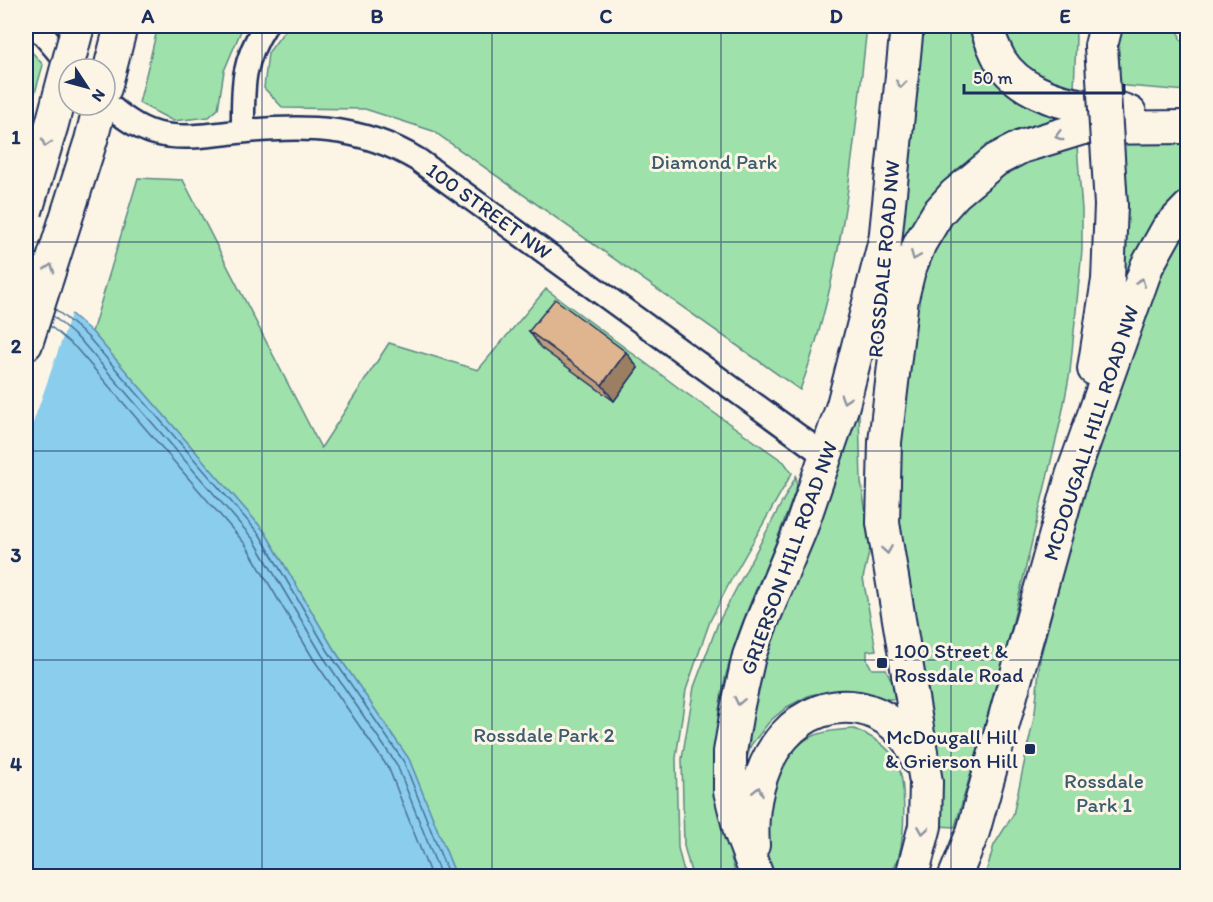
<svg xmlns="http://www.w3.org/2000/svg" width="1213" height="902" font-family="Itim,sans-serif">
	<style>
		.green { fill: #9fe1ab; stroke: #5d8884; stroke-width: 1.5 }
		.water { fill: #8bcdec; stroke: #5e8eb3; stroke-width: 1.5 }
		.pier { fill: #fcf5e5 }
		.lines { fill: none; stroke-linecap: round; stroke-linejoin: round }
		.shore { stroke: #486e97; stroke-width: 1.5 }
		.street-casing { stroke: #1b2f5e; stroke-width: 27 }
		.secondary-casing { stroke: #1b2f5e; stroke-width: 36 }
		.street { stroke: #fcf5e5; stroke-width: 22 }
		.secondary { stroke: #fcf5e5; stroke-width: 32 }
		.secondary-bridge-casing { stroke: #1b2f5e; stroke-width: 36; stroke-linecap: butt }
		.secondary-bridge { stroke: #fcf5e5; stroke-width: 32 }
		.wall { fill: #bf9c7b; stroke: #1b2f5e; stroke-width: 1.5 }
		.shaded-wall { fill: #9b7f64; stroke: #1b2f5e; stroke-width: 1.5 }
		.building { fill: #deb58f; stroke: #1b2f5e; stroke-width: 1.5 }
		.oneway { stroke: #8c92a2 }
		.grid { fill: none; stroke: #1b2f5e; stroke-width: 1.5; stroke-opacity: 0.55 }
		.poi-dot { fill: #1b2f5e; stroke: #fcf5e5; stroke-width: 2 }
		.labels { text-anchor: middle; stroke-width: 6; stroke-linejoin: round; paint-order: stroke }
		.park-label { font-size: 21px; fill: #3c5c71; stroke: #fcf5e5 }
		.street-label { font-size: 21px; fill: #1b2f5e; stroke: #fcf5e5 }
		.poi-label { font-size: 21px; fill: #1b2f5e; stroke: #fcf5e5; text-anchor: start }
		.neatline { fill: none; stroke: #1b2f5e; stroke-width: 2 }
		.grid-label { font-size: 20px; text-anchor: middle; font-weight: bold; fill: #1b2f5e }
	</style>
	<rect width="100%" height="100%" fill="#fcf5e5"/>
	<filter id="ink" filterUnits="userSpaceOnUse"><feTurbulence type="fractalNoise" baseFrequency=".0167" numOctaves="2"/><feDisplacementMap in="SourceGraphic" scale="12" xChannelSelector="R" yChannelSelector="G"/><feConvolveMatrix kernelMatrix="1 2 1 2 8 2 1 2 1" color-interpolation-filters="sRGB"/></filter>
	<g filter="url(#ink)">
		<path class="green" d="M 158,26 L 243,26 L 224,71 L 218,109 L 209,117 L 173,121 L 139,103 Z
			M 288,26 L 867,26 C 854,148 843,274 800,390 L 433,131 L 365,109 L 283,108 L 264,88 L 268,53 Z
			M 921,26 L 971,26 L 1025,103 L 1060,119 L 1023,133 L 897,266 Z
			M 1004,26 L 1075,26 L 1076,38 L 1074,90 L 1032,77 L 1007,44 Z
			M 1111,26 L 1178,26 L 1180,39 L 1187,45 L 1187,91 L 1115,85 Z
			M 26,45 L 43,65 L 26,124 Z
			M 1187,141 L 1187,190 L 1151,233 L 1115,298 L 1115,142 Z
			M 1077,146 L 1082,210 L 1082,250 L 1070,372 L 1061,419 L 1004,659 L 955,827 L 937,826 L 940,774 L 929,697 L 923,695 L 900,571 L 896,449 L 914,294 L 927,256 L 963,203 L 1019,161 Z
			M 138,178 L 183,180 L 321,448 L 389,343 L 478,370 L 546,289 L 683,391 L 784,462 L 792,473 L 730,582 L 710,621 L 686,690 L 676,758 L 678,848 L 685,876 L 456,876 L 409,759 L 333,648 L 265,532 L 92,332 Z
			M 1187,227 L 1187,876 L 985,876 L 994,845 L 1013,815 L 1035,713 L 1040,659 L 1085,483 L 1163,253 Z
			M 862,378 L 859,413 L 861,482 L 871,544 L 863,578 L 876,650 L 867,651 L 867,660 L 872,669 L 886,669 L 900,699 L 880,699 L 866,692 L 841,690 L 810,695 L 787,707 L 770,721 L 751,745 L 738,788 L 741,719 Z
			M 796,476 L 797,487 C 786,515 776,544 764,571 C 744,616 726,661 719,710 C 712,766 721,822 736,876 L 692,876 L 684,846 L 682,759 L 694,687 L 718,623 Z
			M 854,729 C 869,735 886,744 895,759 C 907,777 905,834 899,855 C 897,862 893,869 891,876 L 769,876 C 764,833 765,771 804,741 C 818,731 837,730 854,729 Z"/>
		<path class="water" d="M 26,275 L 92,332 L 265,532 L 333,648 L 409,759 L 456,876 L 26,876 Z"/>
		<path class="pier" d="M 26,272 L 72,311 L 26,443 Z"/>
		<g class="lines">
			<path class="shore" d="M 55,309 L 88,337 L 260,535 L 328,651 L 404,762 L 449,876
				M 53,316 L 82,342 L 254,540 L 322,655 L 397,765 L 441,876
				M 50,326 L 76,348 L 246,545 L 314,660 L 389,769 L 431,876"/>
			<defs>
				<path id="street" d="M 36,26 L 73,69
					M 105,102 C 119,114 136,128 155,133 C 181,140 210,135 237,132 C 302,125 361,125 418,160 L 827,457
					M 243,131 C 243,88 241,64 265,26"/>
				<path id="secondary" d="M 986,26 C 990,38 994,49 1000,60 C 1017,88 1054,102 1085,106 C 1101,108 1115,105 1130,113
					M 1101,46 L 1106,26
					M 105,88 L 121,26
					M 883,262 L 907,26
					M 26,344 L 91,140 L 100,105
					M 1094,369 L 1108,280 L 1111,205
					M 753,845 C 750,809 759,764 784,736 C 826,688 896,701 918,760
					M 757,876 L 740,831 L 730,791 L 730,752 L 738,705 L 749,656 L 760,626 L 801,528 L 843,405 L 885,240
					M 912,876 L 925,826 L 926,782 L 883,523 L 885,442 L 902,298 L 909,270 L 920,243 L 938,213 L 955,194 L 996,160 L 1021,147 L 1083,128 L 1188,127
					M 955,876 L 973,832 L 1072,476 L 1147,266 L 1167,230 L 1188,208"/>
			</defs>
			<use href="#street" class="street-casing"/>
			<use href="#secondary" class="secondary-casing"/>
			<use href="#street" class="street"/>
			<use href="#secondary" class="secondary"/>
			<defs>
				<path id="secondary-bridge" d="M 1101,46 L 1111,205
					M 26,211 L 52,124 L 78,26"/>
			</defs>
			<use href="#secondary-bridge" class="secondary-bridge-casing"/>
			<use href="#secondary-bridge" class="secondary-bridge"/>
		</g>
		<path class="wall" d="M 529,331 L 638,368 L 614,401 L 541,348 Z"/>
		<path class="shaded-wall" d="M 626,352 L 638,368 L 614,401 L 602,385 Z"/>
		<path class="building" d="M 555,299 L 626,352 L 602,385 L 529,331 Z"/>
		<defs><path id="oneway-chevron" d="M-2-3.5L2.5 0L-2 3.5" fill="none" stroke-width="1.6" stroke-linecap="round" stroke-linejoin="round" transform="scale(1.5)"/></defs>
		<g class="oneway">
			<use href="#oneway-chevron" transform="translate(901 84) rotate(96)"/>
			<use href="#oneway-chevron" transform="translate(1059 136) rotate(164)"/>
			<use href="#oneway-chevron" transform="translate(46 143) rotate(107)"/>
			<use href="#oneway-chevron" transform="translate(915 256) rotate(112)"/>
			<use href="#oneway-chevron" transform="translate(50 268) rotate(-72)"/>
			<use href="#oneway-chevron" transform="translate(1141 282) rotate(-69)"/>
			<use href="#oneway-chevron" transform="translate(845 399) rotate(107)"/>
			<use href="#oneway-chevron" transform="translate(887 550) rotate(81)"/>
			<use href="#oneway-chevron" transform="translate(739 701) rotate(102)"/>
			<use href="#oneway-chevron" transform="translate(758 791) rotate(-77)"/>
			<use href="#oneway-chevron" transform="translate(923 830) rotate(99)"/>
		</g>
	</g>
	<path class="grid" d="M 262,26 L 262,876M 492,26 L 492,876M 721,26 L 721,876M 951,26 L 951,876M 26,242 L 1188,242M 26,451 L 1188,451M 26,660 L 1188,660"/>
	<g class="poi-dot">
		<rect x="876" y="657" width="12" height="12" rx="3"/>
		<rect x="1024" y="743" width="12" height="12" rx="3"/>
	</g>
	<g class="labels">
		<g class="park-label">
			<text x="714" y="169">Diamond Park</text>
			<text x="544" y="742">Rossdale Park 2</text>
			<text x="1104" y="788">Rossdale<tspan x="1104" dy="24">Park 1</tspan></text>
		</g>
		<g class="street-label">
			<text transform="translate(489 211) rotate(36)" y="7">100 STREET NW</text>
			<text transform="translate(884 259) rotate(-85)" y="7">ROSSDALE ROAD NW</text>
			<text transform="translate(1091 433) rotate(-72)" y="7">MCDOUGALL HILL ROAD NW</text>
			<text transform="translate(789 558) rotate(-70)" y="7">GRIERSON HILL ROAD NW</text>
		</g>
		<g class="poi-label">
			<text x="894" y="658">100 Street &amp;<tspan x="894" dy="24">Rossdale Road</tspan></text>
			<text x="1018" y="744" text-anchor="end">McDougall Hill<tspan x="1018" dy="24">&amp; Grierson Hill</tspan></text>
		</g>
	</g>
	<rect width="1213" height="902" fill="none" stroke="#fcf5e5" stroke-width="66"/>
	<g transform="translate(87 87) rotate(126)"><circle r="28" fill="#fcf5e5" stroke="#a2a6af" stroke-width="1.5"/>
	<path d="M0-4.5L10 22L0 15L-10 22Z" fill="#1b2f5e"/>
	<text y="-9" font-size="16" font-weight="bold" text-anchor="middle" fill="#1b2f5e">N</text>
	</g>
	<path d="M964 84v9h160v-9" fill="none" stroke="#1b2f5e" stroke-width="3"/>
	<text x="973" y="84" font-size="18" fill="#1b2f5e" stroke="#fcf5e5" stroke-width="4.5" paint-order="stroke">50 m</text>
	<rect x="33" y="33" width="1147" height="836" class="neatline"/>
	<g class="grid-label">
		<text x="148" y="23">A</text>
		<text x="377" y="23">B</text>
		<text x="606" y="23">C</text>
		<text x="836" y="23">D</text>
		<text x="1065" y="23">E</text>
		<text x="16" y="144">1</text>
		<text x="16" y="353">2</text>
		<text x="16" y="562">3</text>
		<text x="16" y="771">4</text>
	</g>
</svg>
